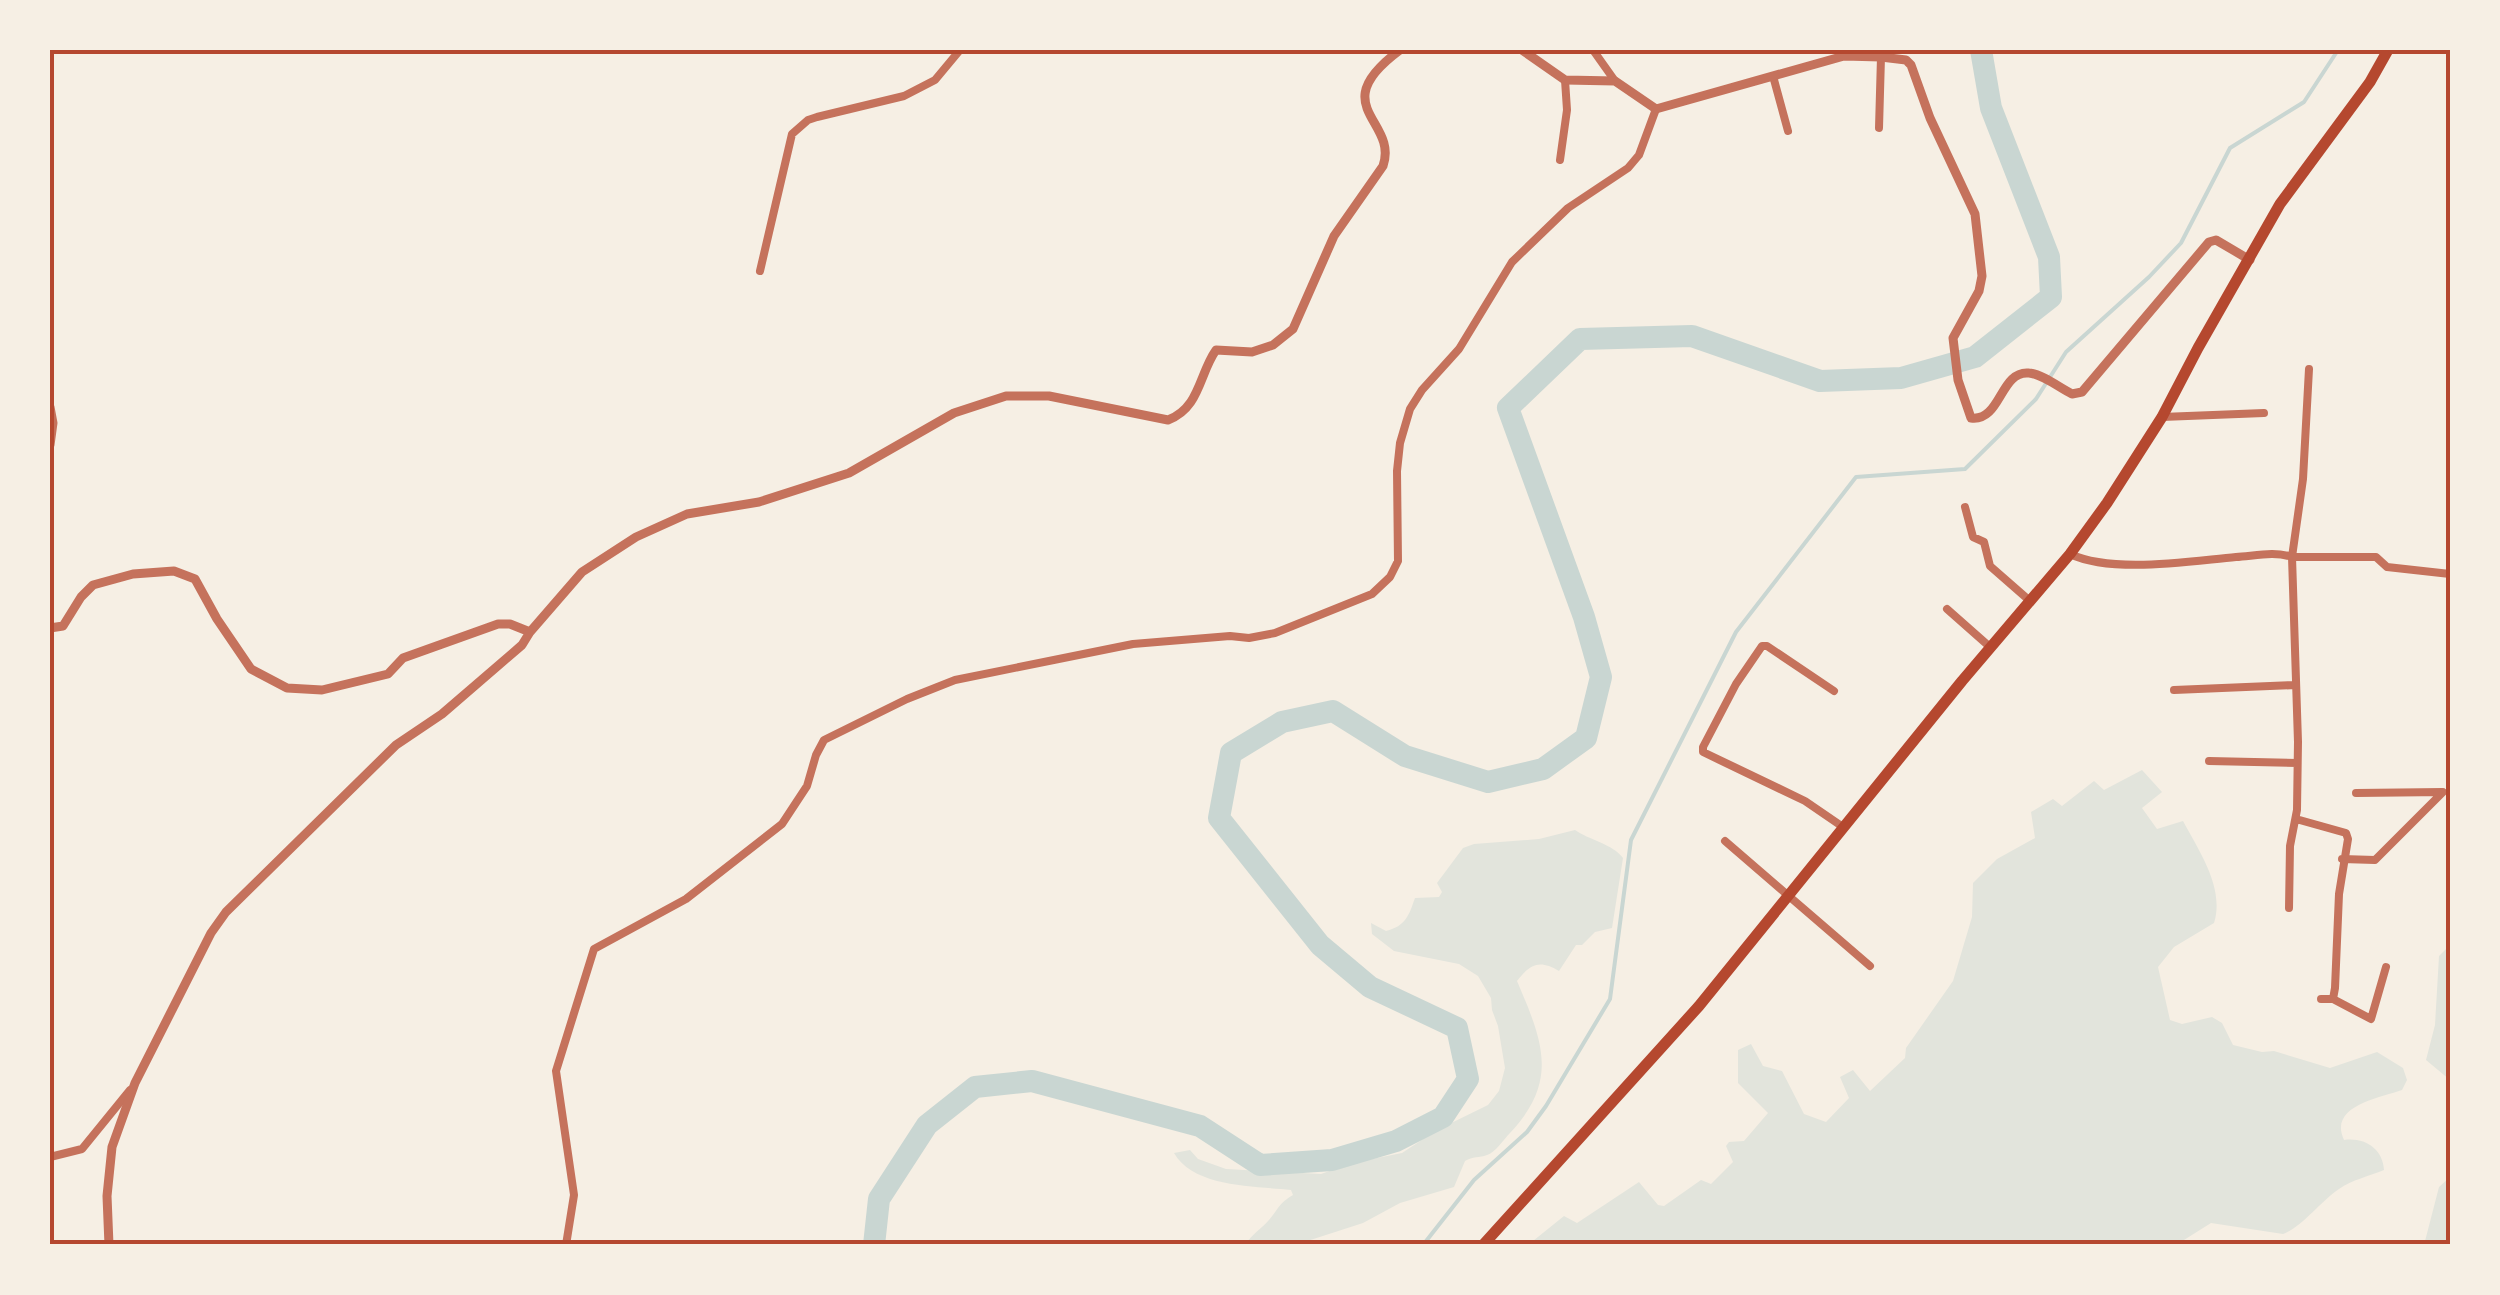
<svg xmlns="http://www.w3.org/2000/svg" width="2500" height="1295" font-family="'Space Grotesk',sans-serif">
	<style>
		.green { fill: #e2e4dc }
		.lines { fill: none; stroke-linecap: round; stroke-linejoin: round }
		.stream { stroke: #c9d6d2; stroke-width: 4 }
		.river { stroke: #c9d6d2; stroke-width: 22 }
		.minor { stroke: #c5725c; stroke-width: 8 }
		.tertiary { stroke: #c5725c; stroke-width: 9 }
		.trunk { stroke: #b5482f; stroke-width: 11 }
		.neatline { fill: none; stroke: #b5482f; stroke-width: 4 }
	</style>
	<rect width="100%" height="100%" fill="#f6efe4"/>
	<path class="green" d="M 2142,770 L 2162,792 L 2142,808 L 2157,829 L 2183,821 C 2199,851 2225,888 2214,923 L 2174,947 L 2158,967 L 2170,1020 L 2182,1024 L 2212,1017 L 2222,1023 L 2233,1045 L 2262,1052 L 2274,1051 L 2330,1068 L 2377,1052 L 2403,1068 L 2407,1080 L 2402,1090 C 2379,1098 2328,1106 2344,1140 C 2365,1137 2383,1149 2384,1170 C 2369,1176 2352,1180 2339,1189 C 2321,1201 2302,1227 2283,1234 L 2211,1223 L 2176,1245 L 1528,1245 L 1564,1216 L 1577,1223 L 1639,1182 L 1658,1205 L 1664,1206 L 1701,1180 L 1711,1184 L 1733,1162 L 1726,1146 L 1729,1142 L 1744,1141 L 1768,1113 L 1738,1083 L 1738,1050 L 1751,1044 L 1763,1066 L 1782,1071 L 1804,1114 L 1826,1122 L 1849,1098 L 1840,1077 L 1853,1070 L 1870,1091 L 1905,1058 L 1906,1048 L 1953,981 L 1972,917 L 1973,883 L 1997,859 L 2035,838 L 2031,812 L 2053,799 L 2062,806 L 2094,781 L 2104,790 Z
		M 1575,830 C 1589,840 1613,844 1623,858 L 1612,928 L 1595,932 L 1582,945 L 1576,945 L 1559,971 C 1540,960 1531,963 1517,981 C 1542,1040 1560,1080 1510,1133 C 1504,1139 1495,1153 1487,1155 C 1479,1158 1473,1156 1465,1161 L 1454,1187 L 1400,1203 L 1363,1223 L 1295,1245 L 1245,1245 C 1252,1234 1261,1229 1269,1220 C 1280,1207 1278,1204 1293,1195 L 1291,1190 C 1256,1186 1194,1188 1174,1153 L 1190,1150 L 1198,1159 L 1226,1169 L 1321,1174 L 1352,1163 L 1402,1153 L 1437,1130 L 1488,1105 L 1499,1091 L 1505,1068 L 1498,1026 L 1492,1010 L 1491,998 L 1478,976 L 1459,964 L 1394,951 L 1372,934 L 1371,923 L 1386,931 C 1406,926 1409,915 1415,898 L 1439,897 L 1442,892 L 1437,883 L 1463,848 L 1474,844 L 1539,839 Z
		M 2450,945 L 2450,1080 L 2426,1060 L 2435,1025 L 2439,956 Z
		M 2450,1177 L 2450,1245 L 2424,1245 L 2439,1187 Z"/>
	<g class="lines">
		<path class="stream" d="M 1423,1245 L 1474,1180 L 1527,1132 L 1546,1106 L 1610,999 L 1631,840 L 1736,632 L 1856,477 L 1965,469 L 2036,399 L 2066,352 L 2149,277 L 2181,243 L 2230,148 L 2304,102 L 2338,50"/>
		<path class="river" d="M 874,1245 L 879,1199 L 927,1125 L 975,1087 L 1032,1081 L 1200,1126 L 1260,1165 L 1332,1160 L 1396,1141 L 1443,1117 L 1468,1079 L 1457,1028 L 1370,987 L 1320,945 L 1219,818 L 1231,753 L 1282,722 L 1333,711 L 1405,756 L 1488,782 L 1543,769 L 1586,738 L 1601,677 L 1584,617 L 1508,408 L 1580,339 L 1692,336 L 1820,381 L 1901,378 L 1975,357 L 2051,297 L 2049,257 L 1991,108 L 1981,50"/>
		<path class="minor" d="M 1593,50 L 1615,81
			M 1773,76 L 1788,131
			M 1879,128 L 1881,57
			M 1560,160 L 1567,110 L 1565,80
			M 760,271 L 792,134 L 808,120 L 817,117 L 904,96 L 935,80 L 960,50
			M 2309,369 L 2303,479 L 2292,557 L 2376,557 L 2387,567 L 2450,574
			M 2162,417 L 2264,413
			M 1965,507 L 1973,537 L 1984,542 L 1990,566 L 2030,601
			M 2070,554 C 2113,574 2190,561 2236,557 C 2254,556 2275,551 2292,557 L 2298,742 L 2297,810 L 2290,846 L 2289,908
			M 1947,609 L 1990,647
			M 2174,690 L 2295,685
			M 1834,691 L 1767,646 L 1762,646 L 1736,684 L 1703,747 L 1703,752 L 1805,801 L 1843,827
			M 2209,761 L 2297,763
			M 2296,819 L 2346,833 L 2348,839 L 2339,894 L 2335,988 L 2333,999 L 2321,999
			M 1725,841 L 1870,966
			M 2342,859 L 2375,860 L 2443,792 L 2356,793
			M 2333,999 L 2371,1019 L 2386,967
			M 50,1157 L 82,1149 L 130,1090
			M 566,1245 L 574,1195 L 556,1071 L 594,949 L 686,899 L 782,824 L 807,786 L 816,755 L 824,740 L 907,699 L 955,680 L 1133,644 L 1230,636 L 1249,638 L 1275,633 L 1372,594 L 1390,577 L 1398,561 L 1397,471 L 1400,443 L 1410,409 L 1422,390 L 1459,349 L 1512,262 L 1568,208 L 1628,168 L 1639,155 L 1656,109"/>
		<path class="tertiary" d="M 1522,50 L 1565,80 L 1615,81 L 1656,109 L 1844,56 L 1881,57 L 1906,60 L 1911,65 L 1930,118 L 1975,214 L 1982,276 L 1979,291 L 1953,338 L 1958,380 L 1971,418 C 2001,422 2000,370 2029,373 C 2042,374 2060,388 2072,394 L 2082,392 L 2209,242 L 2216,240 L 2250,260
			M 50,407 L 53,423 L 50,445
			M 50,628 L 63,626 L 81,597 L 93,585 L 133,574 L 174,571 L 195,579 L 217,619 L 251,669 L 287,688 L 322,690 L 388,674 L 403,658 L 498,624 L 510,624 L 530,632
			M 109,1245 L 107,1196 L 112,1147 L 135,1083 L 211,933 L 226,912 L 396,745 L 442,714 L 522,645 L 530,632 L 582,572 L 636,537 L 687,514 L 759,502 L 849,473 L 954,413 L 1006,396 L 1049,396 L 1168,420 C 1200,408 1199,374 1216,350 L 1252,352 L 1273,345 L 1293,329 L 1334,236 L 1383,166 C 1399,120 1323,107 1400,50"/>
		<path class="trunk" d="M 1483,1245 L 1699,1006 L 1962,681 L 2070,554 L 2107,503 L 2162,417 L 2198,348 L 2280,204 L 2370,82 L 2388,50"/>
	</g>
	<rect width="2500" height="1295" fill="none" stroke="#f6efe4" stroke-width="105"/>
	<rect x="52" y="52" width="2396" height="1190" class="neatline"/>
</svg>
